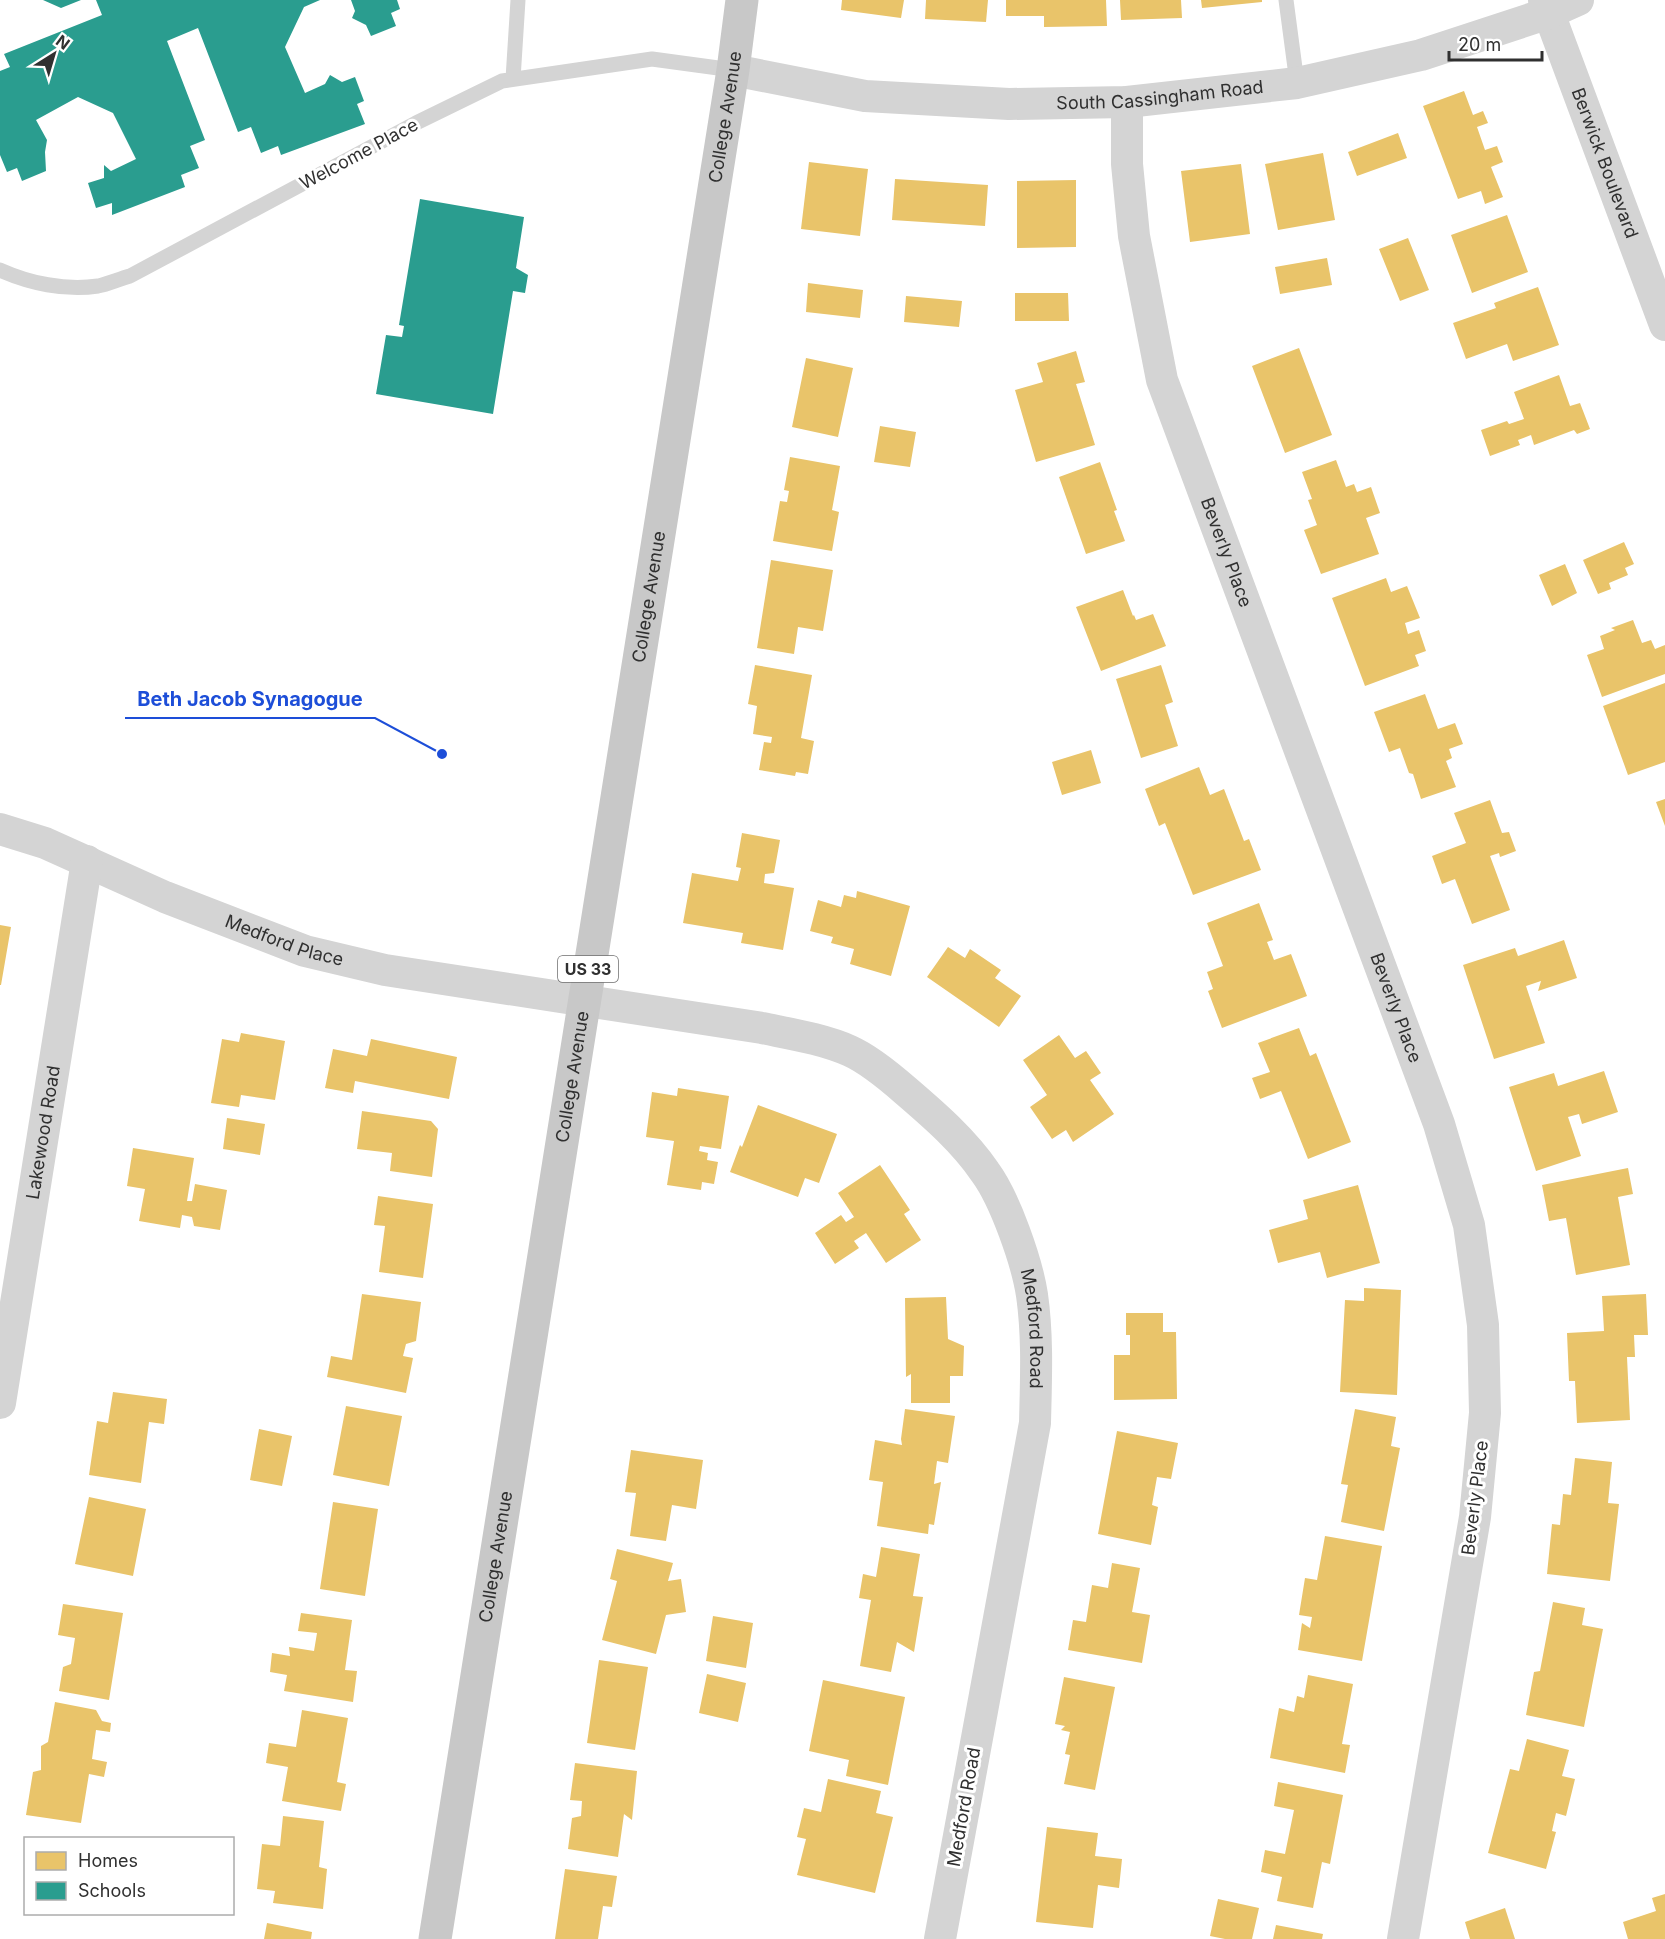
<svg xmlns="http://www.w3.org/2000/svg" width="1665" height="1939" font-family="Inter,sans-serif">
	<style>
		.homes { fill: #e9c46a }
		.schools { fill: #2a9d8f }
		.lines { fill: none; stroke-linecap: round; stroke-linejoin: round }
		.lane { stroke: #d4d4d4; stroke-width: 15 }
		.street { stroke: #d4d4d4; stroke-width: 32 }
		.primary { stroke: #c8c8c8; stroke-width: 33 }
		.labels { text-anchor: middle; stroke-width: 6; stroke-linejoin: round; paint-order: stroke }
		.shield { fill: #fff; stroke: #6e6e6e; stroke-width: 1.5 }
		.shield-label { font-size: 16px; font-weight: bold; fill: #303030 }
		.street-label { font-size: 18px; fill: #303030; stroke: #fff }
		.leader { fill: none; stroke: #1d4ed8; stroke-width: 2 }
		.callout-dot { fill: #1d4ed8; stroke: #fff; stroke-width: 2 }
		.callout-label { font-size: 20px; text-anchor: middle; font-weight: bold; fill: #1d4ed8; stroke: #fff; stroke-width: 6; stroke-linejoin: round; paint-order: stroke }
	</style>
	<rect width="100%" height="100%" fill="#fff"/>
	<path class="homes" d="M 842,0 L 904,0 L 901,18 L 841,10 Z
		M 926,0 L 988,0 L 986,22 L 925,19 Z
		M 1006,0 L 1106,0 L 1107,26 L 1044,27 L 1044,16 L 1006,16 Z
		M 1120,0 L 1181,0 L 1182,18 L 1121,20 Z
		M 1201,0 L 1262,0 L 1262,2 L 1202,8 Z
		M 1464,91 L 1473,115 L 1483,111 L 1488,123 L 1477,127 L 1485,150 L 1497,146 L 1503,162 L 1491,167 L 1503,197 L 1485,204 L 1481,191 L 1458,199 L 1423,106 Z
		M 1398,133 L 1407,158 L 1357,176 L 1348,152 Z
		M 1323,153 L 1335,220 L 1278,230 L 1265,164 Z
		M 809,162 L 868,169 L 860,236 L 801,229 Z
		M 1241,164 L 1250,234 L 1190,242 L 1181,171 Z
		M 895,179 L 988,185 L 985,226 L 892,220 Z
		M 1076,180 L 1076,247 L 1017,248 L 1017,181 Z
		M 1507,215 L 1528,272 L 1472,293 L 1451,235 Z
		M 1408,238 L 1429,290 L 1400,301 L 1379,249 Z
		M 1327,258 L 1332,285 L 1280,294 L 1275,267 Z
		M 808,283 L 863,290 L 860,318 L 806,312 Z
		M 1538,287 L 1559,345 L 1513,361 L 1507,344 L 1466,359 L 1453,323 L 1496,308 L 1494,303 Z
		M 1015,293 L 1068,293 L 1069,321 L 1015,321 Z
		M 906,296 L 962,301 L 959,327 L 904,322 Z
		M 1299,348 L 1332,435 L 1285,453 L 1252,366 Z
		M 1076,351 L 1085,382 L 1076,384 L 1095,445 L 1036,462 L 1015,390 L 1043,382 L 1037,363 Z
		M 806,358 L 853,368 L 838,437 L 792,427 Z
		M 1559,375 L 1570,406 L 1580,403 L 1590,429 L 1577,434 L 1574,430 L 1534,445 L 1531,435 L 1518,440 L 1520,445 L 1490,456 L 1481,430 L 1507,421 L 1509,424 L 1524,419 L 1514,392 Z
		M 880,426 L 916,432 L 910,467 L 874,462 Z
		M 790,457 L 840,466 L 832,510 L 839,512 L 832,551 L 773,541 L 780,501 L 787,502 L 789,491 L 784,490 Z
		M 1336,460 L 1346,487 L 1354,484 L 1357,492 L 1371,487 L 1380,513 L 1366,518 L 1379,554 L 1321,574 L 1304,530 L 1317,525 L 1308,500 L 1312,499 L 1302,472 Z
		M 1100,462 L 1117,510 L 1114,511 L 1125,541 L 1086,554 L 1059,477 Z
		M 1624,542 L 1634,564 L 1625,568 L 1628,575 L 1609,583 L 1611,589 L 1598,594 L 1583,560 Z
		M 771,560 L 833,570 L 823,631 L 798,627 L 794,654 L 757,648 Z
		M 1565,564 L 1577,593 L 1552,606 L 1539,575 Z
		M 1386,578 L 1391,592 L 1407,586 L 1420,618 L 1405,623 L 1408,634 L 1419,630 L 1426,651 L 1415,655 L 1419,666 L 1365,686 L 1332,598 Z
		M 1123,590 L 1133,616 L 1134,615 L 1136,620 L 1153,614 L 1166,646 L 1101,671 L 1076,607 Z
		M 1633,620 L 1642,643 L 1651,640 L 1655,649 L 1665,645 L 1665,674 L 1602,697 L 1587,655 L 1604,649 L 1600,636 L 1615,630 L 1611,628 Z
		M 755,665 L 812,675 L 801,738 L 814,741 L 808,774 L 796,772 L 795,776 L 759,770 L 764,742 L 771,743 L 772,737 L 753,734 L 757,706 L 748,704 Z
		M 1161,665 L 1173,702 L 1165,705 L 1178,746 L 1141,758 L 1116,679 Z
		M 1665,683 L 1665,762 L 1628,775 L 1603,706 Z
		M 1425,694 L 1438,729 L 1455,723 L 1463,744 L 1449,749 L 1452,758 L 1446,761 L 1456,787 L 1421,799 L 1413,774 L 1409,773 L 1400,748 L 1389,752 L 1374,712 Z
		M 1091,750 L 1101,783 L 1062,795 L 1052,762 Z
		M 1199,767 L 1210,795 L 1224,789 L 1244,841 L 1249,839 L 1261,870 L 1193,895 L 1165,823 L 1159,826 L 1145,789 Z
		M 1665,799 L 1665,826 L 1656,802 Z
		M 1490,800 L 1502,833 L 1509,832 L 1516,851 L 1500,857 L 1499,853 L 1490,856 L 1510,910 L 1472,924 L 1455,879 L 1442,884 L 1432,856 L 1466,843 L 1454,813 Z
		M 742,833 L 780,840 L 774,873 L 765,874 L 764,883 L 794,888 L 783,950 L 741,943 L 743,933 L 683,923 L 692,873 L 738,881 L 741,868 L 736,867 Z
		M 857,891 L 910,906 L 891,976 L 850,964 L 854,949 L 831,943 L 833,937 L 810,931 L 818,900 L 841,907 L 844,895 L 856,898 Z
		M 1259,903 L 1273,940 L 1267,942 L 1274,960 L 1291,954 L 1307,996 L 1222,1028 L 1208,991 L 1213,989 L 1207,972 L 1223,966 L 1207,923 Z
		M 0,925 L 11,927 L 1,985 L 0,985 Z
		M 1564,940 L 1577,978 L 1538,991 L 1541,981 L 1526,986 L 1545,1043 L 1494,1059 L 1463,965 L 1515,948 L 1518,956 Z
		M 948,947 L 965,958 L 970,949 L 1001,970 L 995,978 L 1021,996 L 999,1027 L 927,977 Z
		M 1299,1028 L 1310,1056 L 1316,1053 L 1351,1142 L 1308,1159 L 1281,1091 L 1260,1099 L 1252,1078 L 1270,1072 L 1258,1043 Z
		M 241,1033 L 285,1041 L 275,1100 L 241,1095 L 239,1107 L 211,1103 L 222,1039 L 239,1042 Z
		M 1059,1035 L 1075,1058 L 1086,1051 L 1101,1073 L 1090,1080 L 1114,1114 L 1073,1142 L 1066,1130 L 1052,1139 L 1030,1107 L 1047,1095 L 1023,1060 Z
		M 371,1039 L 457,1057 L 449,1099 L 355,1081 L 353,1093 L 325,1088 L 333,1049 L 367,1056 Z
		M 1604,1071 L 1618,1112 L 1582,1124 L 1579,1114 L 1568,1117 L 1581,1156 L 1536,1171 L 1509,1087 L 1554,1073 L 1558,1086 Z
		M 678,1088 L 729,1096 L 721,1149 L 700,1146 L 699,1151 L 708,1153 L 707,1160 L 718,1162 L 714,1184 L 702,1182 L 701,1190 L 667,1185 L 674,1141 L 646,1137 L 652,1092 L 677,1096 Z
		M 758,1105 L 837,1134 L 819,1183 L 805,1178 L 798,1197 L 730,1172 L 740,1145 L 742,1147 Z
		M 362,1111 L 431,1121 L 438,1129 L 432,1177 L 390,1171 L 392,1153 L 357,1149 Z
		M 227,1118 L 265,1124 L 260,1155 L 223,1149 Z
		M 133,1148 L 194,1158 L 187,1201 L 192,1201 L 195,1184 L 227,1190 L 220,1230 L 194,1226 L 192,1217 L 182,1215 L 180,1228 L 139,1221 L 145,1189 L 127,1186 Z
		M 880,1165 L 910,1210 L 904,1214 L 921,1240 L 886,1263 L 866,1233 L 854,1241 L 859,1248 L 835,1264 L 815,1233 L 841,1215 L 846,1222 L 854,1217 L 838,1193 Z
		M 1628,1168 L 1633,1194 L 1618,1197 L 1630,1265 L 1576,1275 L 1566,1218 L 1549,1221 L 1542,1185 Z
		M 1358,1185 L 1380,1263 L 1327,1278 L 1320,1252 L 1278,1263 L 1269,1230 L 1308,1219 L 1303,1200 Z
		M 378,1196 L 433,1204 L 423,1278 L 379,1272 L 385,1226 L 374,1225 Z
		M 1364,1288 L 1401,1290 L 1397,1395 L 1340,1392 L 1345,1300 L 1364,1301 Z
		M 362,1294 L 421,1302 L 416,1341 L 406,1344 L 403,1356 L 413,1358 L 406,1393 L 327,1377 L 331,1356 L 352,1360 Z
		M 1646,1294 L 1648,1335 L 1634,1335 L 1635,1357 L 1627,1357 L 1630,1420 L 1577,1423 L 1575,1381 L 1569,1381 L 1567,1333 L 1604,1331 L 1602,1296 Z
		M 946,1297 L 948,1339 L 964,1346 L 963,1376 L 950,1376 L 950,1403 L 911,1403 L 911,1374 L 906,1377 L 905,1298 Z
		M 1126,1313 L 1163,1313 L 1163,1332 L 1176,1332 L 1177,1399 L 1114,1400 L 1114,1355 L 1130,1355 L 1130,1335 L 1126,1335 Z
		M 113,1392 L 167,1399 L 164,1424 L 149,1422 L 141,1483 L 89,1475 L 97,1421 L 108,1423 Z
		M 346,1406 L 402,1416 L 389,1486 L 333,1475 Z
		M 905,1409 L 955,1416 L 948,1463 L 937,1461 L 934,1484 L 941,1482 L 934,1525 L 929,1524 L 928,1534 L 877,1526 L 883,1482 L 869,1480 L 875,1440 L 902,1445 L 901,1439 Z
		M 1355,1409 L 1396,1417 L 1391,1446 L 1400,1448 L 1384,1531 L 1341,1522 L 1348,1485 L 1341,1484 Z
		M 259,1429 L 292,1436 L 282,1486 L 250,1480 Z
		M 1117,1431 L 1178,1443 L 1171,1479 L 1157,1477 L 1152,1505 L 1158,1507 L 1151,1545 L 1098,1534 Z
		M 631,1450 L 703,1460 L 696,1509 L 672,1505 L 666,1541 L 630,1536 L 636,1493 L 625,1492 Z
		M 1575,1458 L 1612,1462 L 1608,1503 L 1619,1504 L 1610,1581 L 1547,1574 L 1552,1524 L 1560,1525 L 1563,1494 L 1571,1495 Z
		M 89,1497 L 146,1509 L 133,1576 L 75,1564 Z
		M 333,1502 L 378,1509 L 365,1596 L 320,1589 Z
		M 1325,1536 L 1382,1546 L 1362,1661 L 1298,1650 L 1302,1623 L 1310,1628 L 1312,1617 L 1299,1615 L 1305,1578 L 1317,1580 Z
		M 881,1547 L 920,1554 L 913,1596 L 923,1597 L 914,1652 L 897,1642 L 891,1672 L 860,1666 L 871,1600 L 859,1598 L 863,1574 L 876,1577 Z
		M 617,1549 L 673,1563 L 668,1581 L 681,1579 L 686,1612 L 666,1615 L 656,1654 L 602,1640 L 617,1581 L 610,1579 Z
		M 1112,1563 L 1140,1568 L 1132,1612 L 1150,1615 L 1142,1663 L 1068,1650 L 1073,1620 L 1086,1622 L 1092,1585 L 1108,1588 Z
		M 1553,1602 L 1585,1608 L 1582,1625 L 1603,1629 L 1584,1727 L 1526,1715 L 1534,1672 L 1540,1671 Z
		M 63,1604 L 123,1613 L 109,1700 L 59,1691 L 63,1667 L 71,1664 L 75,1638 L 58,1635 Z
		M 301,1613 L 352,1620 L 345,1670 L 357,1671 L 353,1702 L 284,1691 L 287,1675 L 270,1672 L 272,1653 L 290,1656 L 289,1647 L 314,1651 L 317,1633 L 298,1631 Z
		M 713,1616 L 753,1623 L 746,1668 L 706,1661 Z
		M 599,1660 L 648,1667 L 635,1750 L 587,1743 Z
		M 707,1674 L 746,1683 L 738,1722 L 699,1713 Z
		M 1308,1675 L 1353,1684 L 1342,1744 L 1350,1745 L 1345,1773 L 1270,1758 L 1279,1708 L 1294,1712 L 1297,1696 L 1304,1698 Z
		M 1064,1677 L 1115,1687 L 1095,1790 L 1064,1784 L 1070,1755 L 1065,1754 L 1070,1732 L 1061,1730 L 1065,1726 L 1055,1724 Z
		M 823,1680 L 905,1697 L 888,1785 L 846,1776 L 849,1760 L 809,1751 Z
		M 55,1702 L 96,1710 L 102,1721 L 111,1723 L 110,1732 L 96,1730 L 92,1759 L 107,1762 L 104,1777 L 89,1774 L 81,1823 L 26,1815 L 33,1772 L 41,1770 L 41,1746 L 48,1742 Z
		M 302,1710 L 348,1718 L 337,1782 L 346,1784 L 341,1811 L 282,1801 L 288,1767 L 266,1763 L 269,1743 L 296,1747 Z
		M 1527,1739 L 1569,1750 L 1562,1776 L 1575,1779 L 1566,1816 L 1556,1813 L 1552,1831 L 1556,1832 L 1546,1869 L 1488,1853 L 1510,1769 L 1519,1771 Z
		M 575,1763 L 637,1771 L 632,1820 L 624,1814 L 618,1857 L 568,1849 L 572,1818 L 581,1816 L 582,1801 L 570,1800 Z
		M 828,1779 L 881,1791 L 876,1813 L 893,1817 L 875,1893 L 797,1875 L 806,1839 L 797,1837 L 804,1808 L 821,1812 Z
		M 1278,1782 L 1343,1795 L 1330,1864 L 1322,1862 L 1313,1908 L 1277,1901 L 1282,1877 L 1261,1872 L 1265,1850 L 1285,1854 L 1294,1810 L 1274,1806 Z
		M 283,1816 L 324,1821 L 319,1867 L 327,1869 L 323,1909 L 273,1903 L 275,1891 L 257,1889 L 262,1844 L 280,1846 Z
		M 1047,1827 L 1098,1833 L 1095,1856 L 1122,1859 L 1119,1888 L 1098,1885 L 1093,1928 L 1036,1922 Z
		M 565,1869 L 617,1876 L 612,1907 L 603,1906 L 598,1939 L 555,1939 Z
		M 1665,1894 L 1665,1939 L 1628,1939 L 1623,1922 L 1656,1911 L 1652,1898 Z
		M 1218,1899 L 1259,1908 L 1252,1939 L 1225,1939 L 1210,1936 Z
		M 1505,1908 L 1515,1939 L 1470,1939 L 1465,1922 Z
		M 267,1923 L 312,1932 L 311,1939 L 264,1939 Z
		M 1276,1925 L 1323,1934 L 1322,1939 L 1273,1939 Z"/>
	<path class="schools" d="M 43,0 L 81,0 L 61,8 Z
		M 96,0 L 320,0 L 304,7 L 285,47 L 305,93 L 325,84 L 330,75 L 342,82 L 355,77 L 364,101 L 357,104 L 365,124 L 281,155 L 278,146 L 261,153 L 251,127 L 238,132 L 198,28 L 167,41 L 205,140 L 190,146 L 199,168 L 181,175 L 185,187 L 112,215 L 112,203 L 96,208 L 88,183 L 104,178 L 104,165 L 111,171 L 136,159 L 113,113 L 78,97 L 36,120 L 47,140 L 45,152 L 46,171 L 22,181 L 17,168 L 7,172 L 0,155 L 0,71 L 10,67 L 4,54 L 102,15 Z
		M 351,0 L 397,0 L 400,9 L 391,13 L 396,26 L 371,36 L 366,25 L 352,18 L 355,11 Z
		M 420,199 L 524,217 L 516,268 L 528,275 L 525,293 L 513,291 L 493,414 L 376,394 L 386,335 L 402,337 L 404,326 L 399,325 Z"/>
	<g class="lines">
		<path class="lane" d="M 1286,0 L 1297,83
			M 513,79 L 518,0
			M 0,270 C 29,283 65,291 98,286 C 108,284 119,279 130,276 L 416,123 L 502,81 L 652,59 L 733,70"/>
		<g class="street">
			<path id="s1" d="M 1544,0 L 1665,325"/>
			<path id="s2" d="M 733,70 L 865,96 L 1009,104 L 1127,102 L 1297,83 L 1421,55 L 1549,13 L 1578,0"/>
			<path id="s3" d="M 1127,102 L 1127,164 L 1134,236 L 1162,380 L 1439,1124 L 1469,1225 L 1483,1325 L 1485,1413 L 1475,1517 L 1403,1939"/>
			<path id="s4" d="M 0,829 L 45,843 L 165,897 L 305,951 L 385,970 L 762,1028 C 791,1034 823,1039 850,1051 C 870,1060 890,1077 906,1091 C 934,1115 964,1141 985,1172 C 1005,1199 1027,1262 1032,1295 C 1038,1337 1036,1380 1035,1423 L 940,1939"/>
			<path id="s5" d="M 0,1403 L 87,861"/>
		</g>
		<path class="primary" id="s6" d="M 435,1939 L 733,70 L 742,0"/>
	</g>
	<g class="labels">
		<rect class="shield" x="558" y="956" width="60" height="26" rx="4.5"/>
		<g class="shield-label">
			<text x="588" y="975">US 33</text>
		</g>
		<g class="street-label">
			<text dy="6" stroke="none"><textPath href="#s2" startOffset="430">South Cassingham Road</textPath></text>
			<text dy="6" stroke="none"><textPath href="#s6" startOffset="1845">College Avenue</textPath></text>
			<text transform="translate(359 154) rotate(-28)" y="6">Welcome Place</text>
			<text dy="6" stroke="none"><textPath href="#s1" startOffset="174">Berwick Boulevard</textPath></text>
			<text dy="6" stroke="none"><textPath href="#s3" startOffset="465">Beverly Place</textPath></text>
			<text dy="6" stroke="none"><textPath href="#s6" startOffset="1359">College Avenue</textPath></text>
			<text dy="6" stroke="none"><textPath href="#s4" startOffset="306">Medford Place</textPath></text>
			<text dy="6" stroke="none"><textPath href="#s3" startOffset="951">Beverly Place</textPath></text>
			<text dy="6" stroke="none"><textPath href="#s6" startOffset="873">College Avenue</textPath></text>
			<text dy="6" stroke="none"><textPath href="#s5" startOffset="274">Lakewood Road</textPath></text>
			<text dy="6" stroke="none"><textPath href="#s4" startOffset="1232">Medford Road</textPath></text>
			<text transform="translate(1475 1498) rotate(-83)" y="6">Beverly Place</text>
			<text dy="6" stroke="none"><textPath href="#s6" startOffset="387">College Avenue</textPath></text>
			<text transform="translate(964 1807) rotate(-80)" y="6">Medford Road</text>
		</g>
	</g>
	<path class="leader" d="M442 754L375 718H125"/>
	<circle class="callout-dot" cx="442" cy="754" r="6"/>
	<g class="callout-label">
		<text x="250" y="706">Beth Jacob Synagogue</text>
	</g>
	<rect x="24" y="1837" width="210" height="78" fill="#ffffff" stroke="#acacac" stroke-width="1.5"/>
	<rect x="36" y="1852" width="30" height="18" fill="#e9c46a" stroke="#acacac" stroke-width="1.5"/>
	<text x="78" y="1867" font-size="18" fill="#303030">Homes</text>
	<rect x="36" y="1882" width="30" height="18" fill="#2a9d8f" stroke="#acacac" stroke-width="1.5"/>
	<text x="78" y="1897" font-size="18" fill="#303030">Schools</text>
	<g transform="translate(54 54) rotate(37)" stroke="#ffffff" stroke-width="4.5" paint-order="stroke">
	<path d="M0-4.5L10 22L0 15L-10 22Z" fill="#303030"/>
	<text y="-9" font-size="16" font-weight="bold" text-anchor="middle" fill="#303030">N</text>
	</g>
	<path d="M1449 51v9h93v-9" fill="none" stroke="#303030" stroke-width="3"/>
	<text x="1458" y="51" font-size="18" fill="#303030" stroke="#ffffff" stroke-width="4.5" paint-order="stroke">20 m</text>
</svg>
